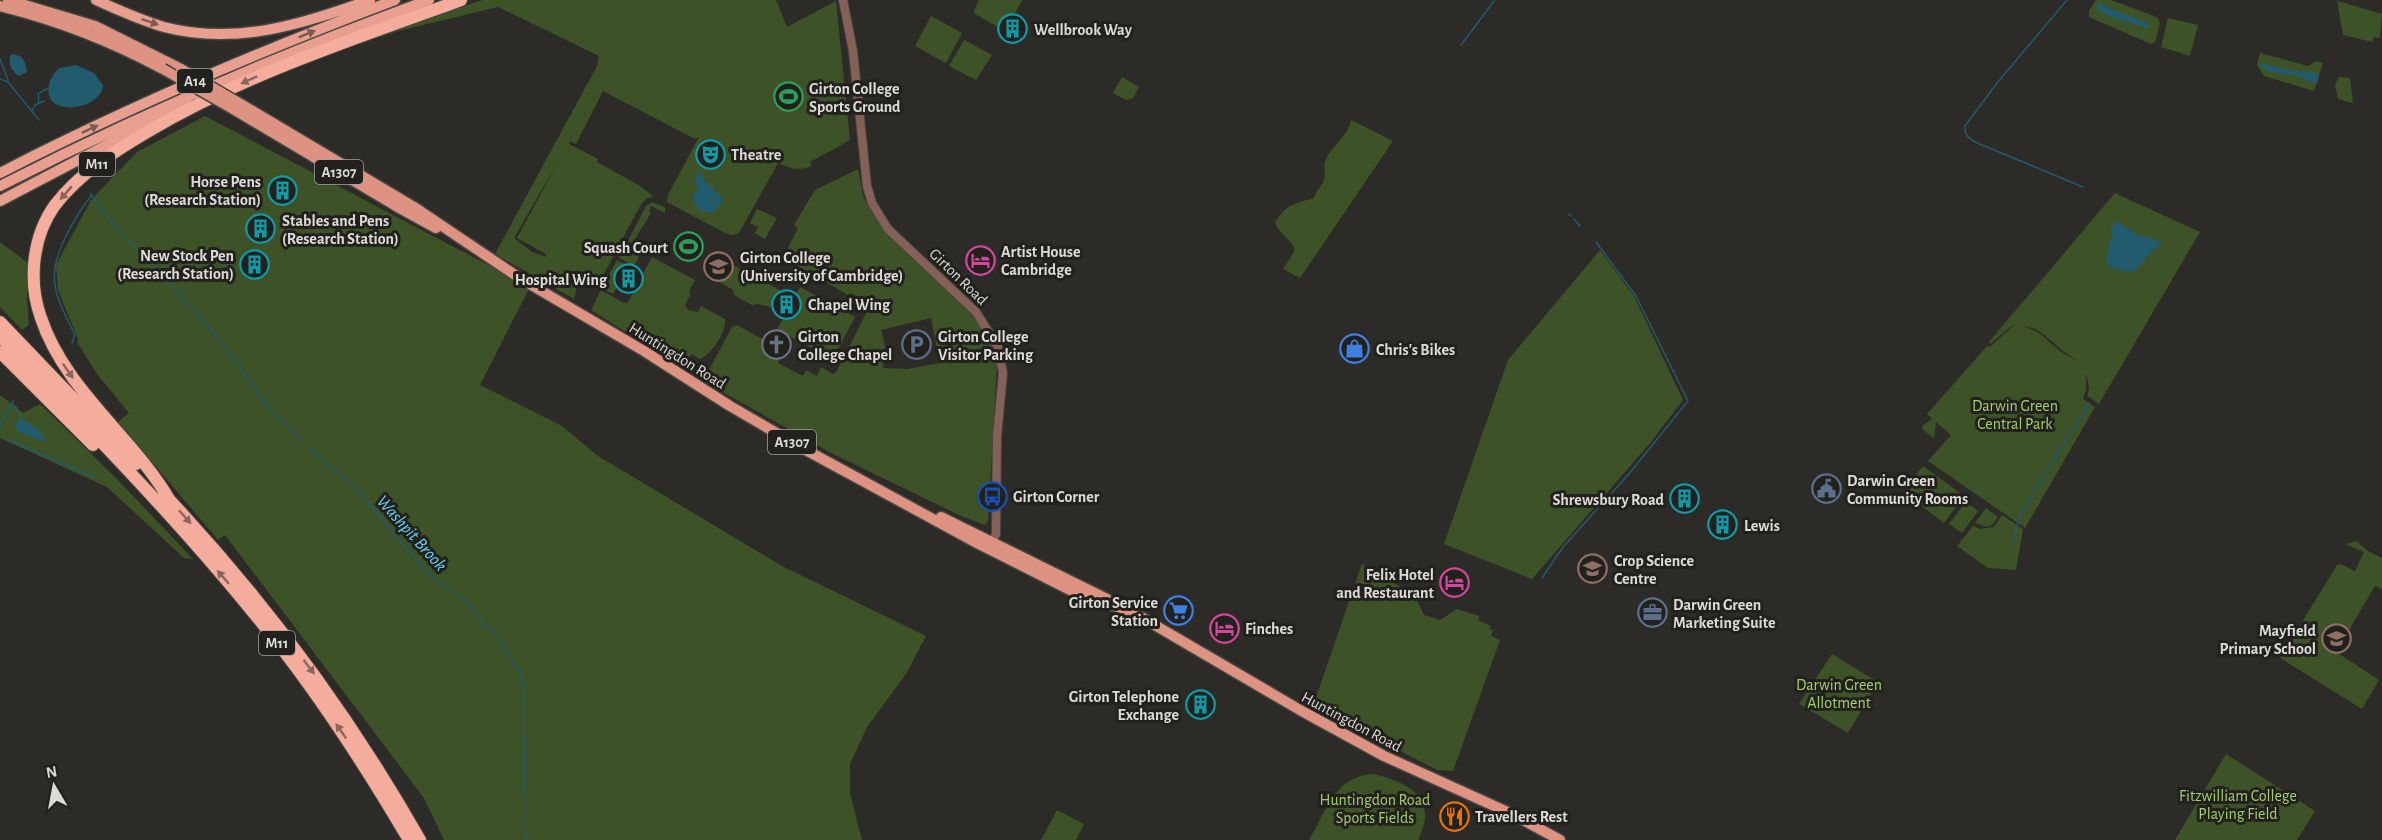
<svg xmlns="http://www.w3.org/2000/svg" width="2382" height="840" font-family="'Alegreya Sans',sans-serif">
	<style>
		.green { fill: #3e5228; fill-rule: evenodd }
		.water { fill: #225b6e }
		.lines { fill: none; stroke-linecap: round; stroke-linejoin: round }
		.stream { stroke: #225b6e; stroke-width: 1.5 }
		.tertiary-casing { stroke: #494743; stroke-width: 10 }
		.primary-casing { stroke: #494743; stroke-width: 13 }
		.trunk-casing { stroke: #494743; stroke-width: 13 }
		.motorway-casing { stroke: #494743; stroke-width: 14 }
		.tertiary { stroke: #846057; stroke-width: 8 }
		.primary { stroke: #dd9282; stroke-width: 10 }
		.trunk { stroke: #e89f8f; stroke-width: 10 }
		.motorway { stroke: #f4ac9c; stroke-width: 12 }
		.primary-bridge-casing { stroke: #494743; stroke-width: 13; stroke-linecap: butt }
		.primary-bridge { stroke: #dd9282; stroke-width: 10 }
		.oneway { fill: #7c5a50 }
		.oneway2 { fill: #8c665c }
		.labels { text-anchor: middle; stroke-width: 6; stroke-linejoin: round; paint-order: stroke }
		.shield { fill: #23211d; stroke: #a4a29f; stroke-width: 1.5 }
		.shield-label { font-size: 15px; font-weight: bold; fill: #dbdad7 }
		.poi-label { font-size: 16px; font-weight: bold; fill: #dbdad7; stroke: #23211d; text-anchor: start }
		.street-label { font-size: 16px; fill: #dbdad7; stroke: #23211d }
		.park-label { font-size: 16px; fill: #a2d16c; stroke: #23211d }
		.water-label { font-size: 18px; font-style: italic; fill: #67d3f9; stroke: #23211d }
	</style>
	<rect width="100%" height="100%" fill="#2d2b27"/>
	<path class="green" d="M 483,0 L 776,0 L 787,27 L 836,1 L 850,140 L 810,162 L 812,166 C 798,171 791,169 778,163 L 739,233 L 733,235 L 725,233 L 667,202 L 668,195 L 699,137 L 695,139 L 603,91 L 576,144 L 570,141 L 569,144 L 598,159 L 597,162 L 640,186 L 654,197 L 647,198 L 641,204 L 597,287 L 579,278 L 574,299 L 495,254 L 597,66 L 599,56 L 498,7 L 398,31 L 356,45 L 355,41 ZM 558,162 L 517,238 L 546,254 L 546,257 L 532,252 L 514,238 Z
		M 979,0 L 1022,0 L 1005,31 L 975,14 L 974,11 Z
		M 2096,0 L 2111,0 L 2157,17 L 2160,23 L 2155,42 L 2151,44 L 2089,17 L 2089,11 Z
		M 2337,1 L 2382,14 L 2380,38 L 2374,37 L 2372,42 L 2343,35 Z
		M 931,16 L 962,33 L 946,63 L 915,46 Z
		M 2168,18 L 2198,25 L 2190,56 L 2161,47 Z
		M 964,40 L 992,55 L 976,80 L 949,66 L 955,55 L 958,56 L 956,54 Z
		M 2260,53 L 2308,66 L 2317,61 L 2323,63 L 2314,91 L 2264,76 L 2257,65 Z
		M 1122,77 L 1139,87 L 1133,98 L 1126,100 L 1113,93 Z
		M 2339,77 L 2350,78 L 2353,103 L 2338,99 L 2335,85 Z
		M 205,116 L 530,287 L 480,385 L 562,426 L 598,456 L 782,566 L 926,636 L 906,674 L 867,727 L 850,764 L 850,793 L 862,840 L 444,840 L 424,798 L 225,535 L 218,540 L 118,422 L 129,413 L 97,374 L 77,342 L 78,339 L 58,290 L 56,265 L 91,200 L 137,152 Z
		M 1351,120 L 1393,141 L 1300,278 L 1283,269 L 1295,250 C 1290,237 1280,236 1275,222 C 1288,203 1294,204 1314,198 C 1316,190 1320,189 1323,182 C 1327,175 1322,168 1326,159 C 1333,145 1348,136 1351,120 Z
		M 858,169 L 863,196 L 872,212 L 893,240 L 972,314 L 985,332 L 994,349 L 997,363 L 988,521 L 985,525 L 959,515 L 829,452 L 703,381 L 732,327 L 737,325 L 766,341 L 774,342 L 770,351 L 781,357 L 778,363 L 803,376 L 806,370 L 817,376 L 821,367 L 833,374 L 837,371 L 867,311 L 872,313 L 865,300 L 850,293 L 848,295 L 798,266 L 785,254 L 798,228 L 794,225 L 815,190 ZM 931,318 L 940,363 L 907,369 L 883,368 L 885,346 L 881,330 Z
		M 2115,193 L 2200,232 L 2099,404 L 2087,396 C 2090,389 2089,385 2087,378 C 2080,357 2071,359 2056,345 C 2043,335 2038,326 2020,326 C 2043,331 2042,337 2059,350 C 2065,355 2074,358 2079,363 C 2088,372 2088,389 2083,399 L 2095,407 L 2025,528 L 1928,461 L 1951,435 L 1936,422 L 1934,438 L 1923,430 L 1922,426 L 1932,419 L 1927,414 L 1987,346 L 1990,347 L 2013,326 L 2018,326 L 2013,325 L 1990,344 L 1989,342 Z
		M 652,202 L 665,207 L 665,213 L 651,206 L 649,211 L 651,213 L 633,242 L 643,248 L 634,266 L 619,258 L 646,206 Z
		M 757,209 L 777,218 L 765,239 L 755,233 L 758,227 L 750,223 Z
		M 0,242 L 28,263 L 27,299 L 29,324 L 24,329 L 21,329 L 0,307 Z
		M 1600,250 L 1634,296 L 1683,400 L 1651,442 L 1532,579 L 1444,544 L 1508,360 Z
		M 652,257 L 695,280 L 689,291 L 690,295 L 685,305 L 688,310 L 698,312 L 701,306 L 725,319 C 727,331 712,354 700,359 L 692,354 L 682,367 L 591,310 L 601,290 L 624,303 L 628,302 Z
		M 617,260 L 627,265 L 624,271 L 626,272 L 613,294 L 602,288 Z
		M 727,262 L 780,290 L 771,307 L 758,304 L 752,305 L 734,295 L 733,290 L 720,282 L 724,275 L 722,271 Z
		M 800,287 L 855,317 L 833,359 L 777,330 Z
		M 0,395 L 23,413 L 40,404 L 116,478 L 193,559 L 184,558 L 107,487 L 0,438 Z
		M 1923,466 L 1964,496 L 1944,523 L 1903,492 Z
		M 1966,502 L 1978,511 L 1962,533 L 1949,524 Z
		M 1986,508 L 1998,517 L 1992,525 L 1987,527 L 1975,523 Z
		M 2002,515 L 2023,529 L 2016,570 L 1988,568 L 1957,546 L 1973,526 L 1980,529 L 1994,527 Z
		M 2356,541 L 2368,551 L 2382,558 L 2382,589 L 2375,586 L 2336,652 L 2379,680 L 2362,709 L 2280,658 L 2337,565 L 2341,564 L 2355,571 L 2364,552 L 2345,544 Z
		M 1362,564 L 1414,595 L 1424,615 L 1440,620 L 1457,609 L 1479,616 L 1478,620 L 1491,626 L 1489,629 L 1493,630 L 1491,636 L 1500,640 L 1453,771 L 1437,770 L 1313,706 Z
		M 1832,654 L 1878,682 L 1848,733 L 1799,704 Z
		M 2226,754 L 2315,811 L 2297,840 L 2175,840 Z
		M 1373,774 C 1395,779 1426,789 1425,817 C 1425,824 1421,833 1418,840 L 1309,840 C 1326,812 1334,776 1373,774 Z
		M 1057,810 L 1084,824 L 1076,840 L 1041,840 Z"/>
	<path class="water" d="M 2100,4 C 2114,12 2141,18 2151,26 L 2147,28 L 2106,15 L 2095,7 Z
		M 13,54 L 22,57 L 26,65 L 27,72 L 19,76 C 12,72 8,64 10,56 Z
		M 2262,63 L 2287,70 L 2315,72 L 2319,76 L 2317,83 C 2309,83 2305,78 2297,76 C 2284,72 2271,76 2259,65 Z
		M 76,65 L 94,73 L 103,85 C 102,102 76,111 61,106 C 41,101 48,78 59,68 Z
		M 699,170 L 703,179 L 721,196 L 721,204 L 712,213 L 700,211 L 693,201 L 693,193 L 699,189 L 694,181 Z
		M 2116,221 L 2138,235 L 2161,241 L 2160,245 C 2133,264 2144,281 2107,265 C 2104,251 2114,242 2111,226 Z
		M 21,418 L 39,430 L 45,440 L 44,442 L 17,431 L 15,425 Z"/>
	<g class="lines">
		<path class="stream" d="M 2067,0 L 1997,83 L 1965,126 C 1964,135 1968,137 1975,142 L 2083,187
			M 1461,45 L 1494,1
			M 0,59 L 8,80
			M 0,79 L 8,82 L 39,120
			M 39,103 L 38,94 L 48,88
			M 32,111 L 35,105 L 44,101
			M 90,193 L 102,211 L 128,240 L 161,273 L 224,345 L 269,408 L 301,440
			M 1569,214 L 1571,216
			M 1574,219 L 1580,226
			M 72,343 L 75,335 C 56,296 45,279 65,238 C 73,222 80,209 92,195
			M 12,404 L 16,407 L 21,418
			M 0,427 L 13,401
			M 9,440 L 94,477
			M 310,449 L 354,486 L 428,574 L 464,599 L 482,618 L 482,626 L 490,628 L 495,633 L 521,674 L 523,687 L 526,840
			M 2033,493 L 2089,403
			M 2013,547 C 2015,527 2020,513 2031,497
			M 1542,578 L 1563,547 L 1628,475 L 1688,401 L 1636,296 L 1596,242"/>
		<defs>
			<path id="tertiary" d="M 843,0 L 853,51 L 867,186 L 872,203 L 888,229 L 976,312 L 998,347 L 1003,373 L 997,436 L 996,534 L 990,546"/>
			<path id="primary" d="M 8,0 L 95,26 L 181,69
				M 0,6 C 57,20 111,41 163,69
				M 239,103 L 414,207 L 521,279 L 644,351 L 730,406 L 804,449 L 977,543 L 1082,596 L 1136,613
				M 233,109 L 396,206 L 436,228
				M 941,517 L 1107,599
				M 1129,610 L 1300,710 L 1384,756 L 1512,814 L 1560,840"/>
			<path id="trunk" d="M 96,0 C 118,10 140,20 164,27 C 236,46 302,24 370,0
				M 0,173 C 128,107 260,51 395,0
				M 0,186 C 141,114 280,54 429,0
				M 0,201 L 187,103"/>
			<path id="motorway" d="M 0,322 L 136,464
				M 0,336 C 86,426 174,515 252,611 C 311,682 362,760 409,840
				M 0,352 L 93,445
				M 164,494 C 263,599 349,715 420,840
				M 169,499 C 132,436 65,390 41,318 C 28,282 32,237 55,205 C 79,174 113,152 147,132 C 245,74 354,39 461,0"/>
		</defs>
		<use href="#tertiary" class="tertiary-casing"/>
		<use href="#primary" class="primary-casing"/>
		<use href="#trunk" class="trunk-casing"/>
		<use href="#motorway" class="motorway-casing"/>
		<use href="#tertiary" class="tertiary"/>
		<use href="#primary" class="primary"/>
		<use href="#trunk" class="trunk"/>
		<use href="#motorway" class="motorway"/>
		<defs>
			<path id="primary-bridge" d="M 163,69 L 233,109
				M 181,69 L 239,103"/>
		</defs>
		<use href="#primary-bridge" class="primary-bridge-casing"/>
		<use href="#primary-bridge" class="primary-bridge"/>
	</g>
	<defs><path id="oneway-solid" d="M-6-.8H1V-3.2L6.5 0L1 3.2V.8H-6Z" transform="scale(1.5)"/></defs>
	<g class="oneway">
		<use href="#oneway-solid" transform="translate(150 22) rotate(18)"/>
		<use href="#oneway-solid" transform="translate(307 34) rotate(-22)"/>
		<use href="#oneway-solid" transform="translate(90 129) rotate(-25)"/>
	</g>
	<g class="oneway2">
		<use href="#oneway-solid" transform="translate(249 80) rotate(156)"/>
		<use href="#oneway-solid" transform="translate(66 193) rotate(131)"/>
		<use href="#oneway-solid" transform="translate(68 371) rotate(55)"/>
		<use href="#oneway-solid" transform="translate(185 517) rotate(48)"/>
		<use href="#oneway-solid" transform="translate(223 577) rotate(-131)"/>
		<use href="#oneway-solid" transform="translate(309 667) rotate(53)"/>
		<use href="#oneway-solid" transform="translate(341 731) rotate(-125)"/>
	</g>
	<defs>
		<symbol id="building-ring" viewBox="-11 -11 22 22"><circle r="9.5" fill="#23211d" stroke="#0f9aa8" stroke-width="1.5"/><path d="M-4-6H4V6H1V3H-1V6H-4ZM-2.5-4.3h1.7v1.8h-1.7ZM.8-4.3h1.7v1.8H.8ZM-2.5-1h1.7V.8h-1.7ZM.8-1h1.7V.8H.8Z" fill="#0f9aa8"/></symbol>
		<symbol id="stadium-ring" viewBox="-11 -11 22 22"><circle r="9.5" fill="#23211d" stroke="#2e9e5b" stroke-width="1.5"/><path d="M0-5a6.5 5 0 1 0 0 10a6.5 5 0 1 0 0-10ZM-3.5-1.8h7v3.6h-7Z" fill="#2e9e5b"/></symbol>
		<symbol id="theatre-ring" viewBox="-11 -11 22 22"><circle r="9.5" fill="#23211d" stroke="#0f9aa8" stroke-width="1.5"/><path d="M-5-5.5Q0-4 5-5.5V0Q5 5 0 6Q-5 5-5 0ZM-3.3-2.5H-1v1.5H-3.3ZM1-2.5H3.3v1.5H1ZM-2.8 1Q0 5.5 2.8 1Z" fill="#0f9aa8"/></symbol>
		<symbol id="hotel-ring" viewBox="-11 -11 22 22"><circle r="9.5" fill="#23211d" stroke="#d1479c" stroke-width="1.5"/><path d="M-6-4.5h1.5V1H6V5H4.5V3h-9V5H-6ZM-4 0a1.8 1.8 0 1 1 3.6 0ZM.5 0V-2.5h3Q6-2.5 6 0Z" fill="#d1479c"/></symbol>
		<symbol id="university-ring" viewBox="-11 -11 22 22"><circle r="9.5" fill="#23211d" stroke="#8d6e63" stroke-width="1.5"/><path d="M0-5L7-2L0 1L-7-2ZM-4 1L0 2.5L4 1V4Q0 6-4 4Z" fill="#8d6e63"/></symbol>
		<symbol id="church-ring" viewBox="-11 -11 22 22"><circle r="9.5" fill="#23211d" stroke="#6b7280" stroke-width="1.5"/><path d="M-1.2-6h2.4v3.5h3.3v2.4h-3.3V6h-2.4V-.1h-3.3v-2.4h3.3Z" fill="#6b7280"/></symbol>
		<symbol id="parking-ring" viewBox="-11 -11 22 22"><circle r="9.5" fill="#23211d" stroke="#5c6f8a" stroke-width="1.5"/><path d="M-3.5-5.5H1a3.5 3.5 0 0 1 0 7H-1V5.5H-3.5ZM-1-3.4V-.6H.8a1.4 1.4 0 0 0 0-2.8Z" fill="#5c6f8a"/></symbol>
		<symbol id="shop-ring" viewBox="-11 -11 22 22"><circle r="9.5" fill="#23211d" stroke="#3f7fe0" stroke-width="1.5"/><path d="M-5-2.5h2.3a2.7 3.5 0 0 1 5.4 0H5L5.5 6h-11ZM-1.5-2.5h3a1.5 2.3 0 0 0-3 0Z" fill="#3f7fe0"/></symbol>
		<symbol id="civic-ring" viewBox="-11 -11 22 22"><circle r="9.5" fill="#23211d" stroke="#5c6f8a" stroke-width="1.5"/><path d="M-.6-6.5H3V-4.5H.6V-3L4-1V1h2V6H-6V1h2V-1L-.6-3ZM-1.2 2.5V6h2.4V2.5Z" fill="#5c6f8a"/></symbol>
		<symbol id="bus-ring" viewBox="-11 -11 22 22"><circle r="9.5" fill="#23211d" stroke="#1a4fb4" stroke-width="1.5"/><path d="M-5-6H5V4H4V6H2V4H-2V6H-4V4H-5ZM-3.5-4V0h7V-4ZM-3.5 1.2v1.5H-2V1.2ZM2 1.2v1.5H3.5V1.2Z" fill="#1a4fb4"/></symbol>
		<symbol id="supermarket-ring" viewBox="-11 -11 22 22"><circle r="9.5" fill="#23211d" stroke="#3f7fe0" stroke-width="1.5"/><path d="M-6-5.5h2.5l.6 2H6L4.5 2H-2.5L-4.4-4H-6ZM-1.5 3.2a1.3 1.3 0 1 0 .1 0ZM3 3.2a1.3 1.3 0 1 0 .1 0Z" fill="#3f7fe0"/></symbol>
		<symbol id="office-ring" viewBox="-11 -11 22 22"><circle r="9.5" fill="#23211d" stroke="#5c6f8a" stroke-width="1.5"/><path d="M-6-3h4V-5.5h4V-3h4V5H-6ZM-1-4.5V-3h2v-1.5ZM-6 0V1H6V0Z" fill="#5c6f8a"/></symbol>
		<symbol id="school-ring" viewBox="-11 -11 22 22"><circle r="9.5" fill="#23211d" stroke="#8d6e63" stroke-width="1.5"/><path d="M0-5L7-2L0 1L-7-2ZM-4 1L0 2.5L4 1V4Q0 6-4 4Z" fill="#8d6e63"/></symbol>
		<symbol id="restaurant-ring" viewBox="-11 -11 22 22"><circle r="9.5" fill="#23211d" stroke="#e8710a" stroke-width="1.5"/><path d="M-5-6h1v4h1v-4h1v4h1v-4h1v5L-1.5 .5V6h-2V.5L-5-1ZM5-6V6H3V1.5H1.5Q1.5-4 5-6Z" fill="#e8710a"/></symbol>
	</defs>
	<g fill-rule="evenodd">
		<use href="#building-ring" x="996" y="12" width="33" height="33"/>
		<use href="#stadium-ring" x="772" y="80" width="33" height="33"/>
		<use href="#theatre-ring" x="694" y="138" width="33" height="33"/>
		<use href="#building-ring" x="266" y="174" width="33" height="33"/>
		<use href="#building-ring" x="244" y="212" width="33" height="33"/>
		<use href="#stadium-ring" x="672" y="230" width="33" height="33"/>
		<use href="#hotel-ring" x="964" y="244" width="33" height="33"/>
		<use href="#building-ring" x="238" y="248" width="33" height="33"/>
		<use href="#university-ring" x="702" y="250" width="33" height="33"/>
		<use href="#building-ring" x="612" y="262" width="33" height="33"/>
		<use href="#building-ring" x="770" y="288" width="33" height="33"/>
		<use href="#church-ring" x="760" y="328" width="33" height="33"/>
		<use href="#parking-ring" x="900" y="328" width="33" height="33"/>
		<use href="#shop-ring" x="1338" y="332" width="33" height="33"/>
		<use href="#civic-ring" x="1810" y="472" width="33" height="33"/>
		<use href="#bus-ring" x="976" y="480" width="33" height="33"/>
		<use href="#building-ring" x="1668" y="482" width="33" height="33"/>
		<use href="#building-ring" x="1706" y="508" width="33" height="33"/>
		<use href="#university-ring" x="1576" y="552" width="33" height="33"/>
		<use href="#hotel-ring" x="1438" y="566" width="33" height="33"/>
		<use href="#supermarket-ring" x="1162" y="594" width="33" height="33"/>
		<use href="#office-ring" x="1636" y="596" width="33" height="33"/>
		<use href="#hotel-ring" x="1208" y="612" width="33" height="33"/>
		<use href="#school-ring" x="2320" y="622" width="33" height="33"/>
		<use href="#building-ring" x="1184" y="688" width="33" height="33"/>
		<use href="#restaurant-ring" x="1438" y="800" width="33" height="33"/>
	</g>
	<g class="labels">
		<g class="shield">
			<rect x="177" y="69" width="36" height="24" rx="4.5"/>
			<rect x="79" y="152" width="36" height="24" rx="4.5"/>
			<rect x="315" y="160" width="48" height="24" rx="4.5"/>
			<rect x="768" y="430" width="48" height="24" rx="4.5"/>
			<rect x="259" y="631" width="36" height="24" rx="4.5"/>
		</g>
		<g class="shield-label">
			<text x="195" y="86">A14</text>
			<text x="97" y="169">M11</text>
			<text x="339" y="177">A1307</text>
			<text x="792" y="447">A1307</text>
			<text x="277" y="648">M11</text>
		</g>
		<g class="poi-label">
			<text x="1034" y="35">Wellbrook Way</text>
			<text x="809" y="94">Girton College<tspan x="809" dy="18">Sports Ground</tspan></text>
			<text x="731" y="160">Theatre</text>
			<text x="261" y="187" text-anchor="end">Horse Pens<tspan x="261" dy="18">(Research Station)</tspan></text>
			<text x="282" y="226">Stables and Pens<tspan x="282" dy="18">(Research Station)</tspan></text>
			<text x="668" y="253" text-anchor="end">Squash Court</text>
			<text x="1001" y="257">Artist House<tspan x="1001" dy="18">Cambridge</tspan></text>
			<text x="234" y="261" text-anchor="end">New Stock Pen<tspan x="234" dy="18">(Research Station)</tspan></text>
			<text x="740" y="263">Girton College<tspan x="740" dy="18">(University of Cambridge)</tspan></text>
			<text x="607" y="285" text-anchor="end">Hospital Wing</text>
			<text x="808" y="310">Chapel Wing</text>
			<text x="798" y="342">Girton<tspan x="798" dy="18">College Chapel</tspan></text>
			<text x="938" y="342">Girton College<tspan x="938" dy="18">Visitor Parking</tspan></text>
			<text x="1376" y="355">Chris's Bikes</text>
			<text x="1847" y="486">Darwin Green<tspan x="1847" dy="18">Community Rooms</tspan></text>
			<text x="1013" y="502">Girton Corner</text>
			<text x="1664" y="505" text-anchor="end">Shrewsbury Road</text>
			<text x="1744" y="531">Lewis</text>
			<text x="1614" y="566">Crop Science<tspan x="1614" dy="18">Centre</tspan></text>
			<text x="1434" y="580" text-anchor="end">Felix Hotel<tspan x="1434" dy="18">and Restaurant</tspan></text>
			<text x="1158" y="608" text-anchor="end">Girton Service<tspan x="1158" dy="18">Station</tspan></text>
			<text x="1673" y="610">Darwin Green<tspan x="1673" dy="18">Marketing Suite</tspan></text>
			<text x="1245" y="634">Finches</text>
			<text x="2316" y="636" text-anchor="end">Mayfield<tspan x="2316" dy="18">Primary School</tspan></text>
			<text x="1179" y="702" text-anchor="end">Girton Telephone<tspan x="1179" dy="18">Exchange</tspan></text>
			<text x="1475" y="822">Travellers Rest</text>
		</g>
		<g class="street-label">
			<text transform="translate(959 276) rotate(44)" y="6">Girton Road</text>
			<text transform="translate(678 355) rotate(32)" y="6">Huntingdon Road</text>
			<text transform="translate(1352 721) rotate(28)" y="6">Huntingdon Road</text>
		</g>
		<g class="park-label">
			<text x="2015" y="411">Darwin Green<tspan x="2015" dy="18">Central Park</tspan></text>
			<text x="1839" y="690">Darwin Green<tspan x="1839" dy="18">Allotment</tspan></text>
			<text x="2238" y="801">Fitzwilliam College<tspan x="2238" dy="18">Playing Field</tspan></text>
			<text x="1375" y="805">Huntingdon Road<tspan x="1375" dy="18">Sports Fields</tspan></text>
		</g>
		<g class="water-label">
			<text transform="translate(412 533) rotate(48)" y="6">Washpit Brook</text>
		</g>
	</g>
	<g transform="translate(54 786) rotate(350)" stroke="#23211d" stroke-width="4.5" paint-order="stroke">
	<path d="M0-4.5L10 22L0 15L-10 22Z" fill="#dbdad7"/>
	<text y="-9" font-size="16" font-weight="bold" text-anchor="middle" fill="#dbdad7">N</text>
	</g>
</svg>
